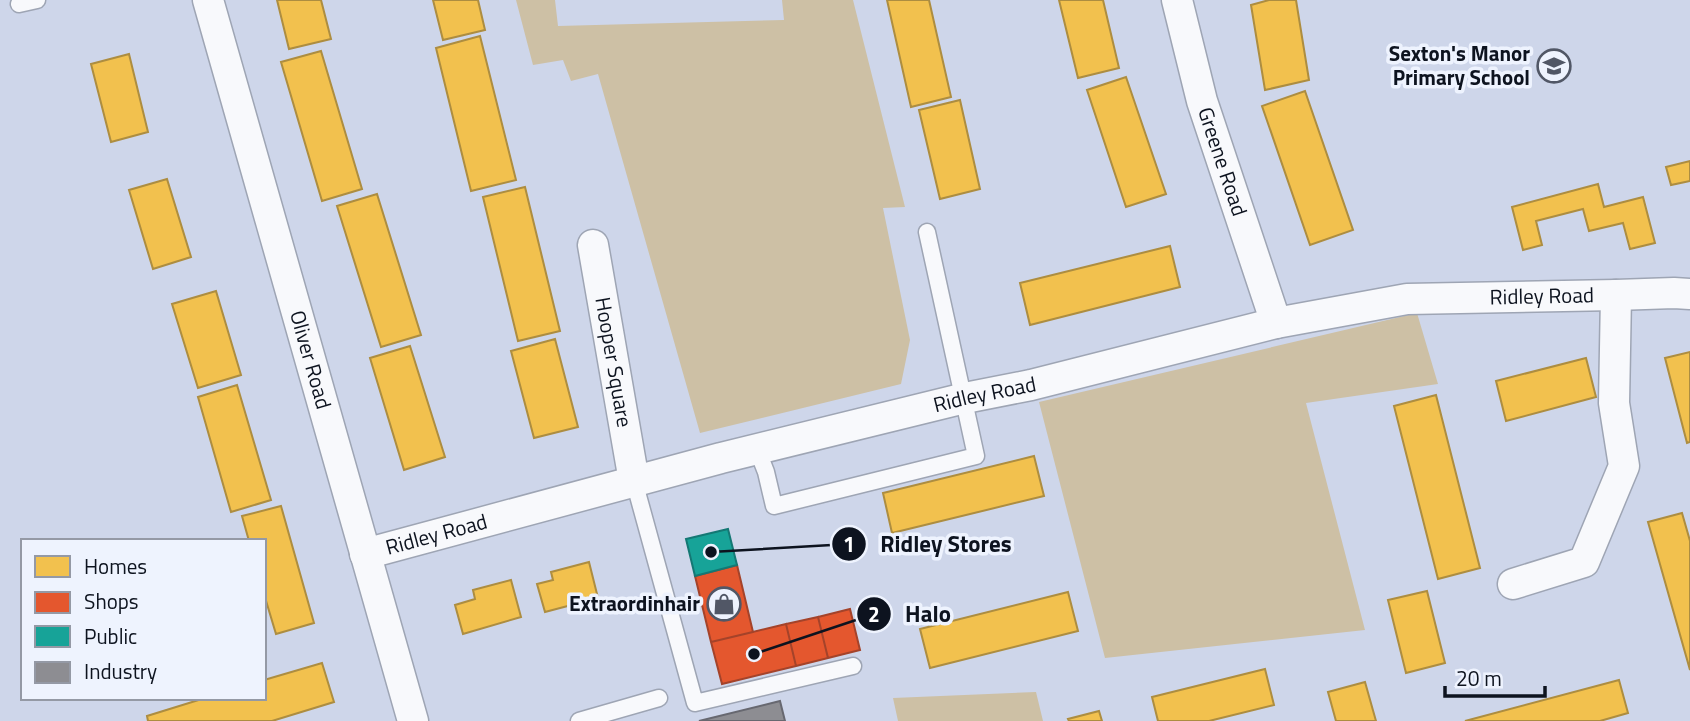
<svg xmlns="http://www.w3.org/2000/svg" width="1690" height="721" font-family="'Titillium Web',sans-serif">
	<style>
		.green { fill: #cdc0a5 }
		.homes { fill: #f2c14e; stroke: #ad8d40; stroke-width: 2 }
		.shops { fill: #e4572e; stroke: #a4432a; stroke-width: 2 }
		.public { fill: #17a398; stroke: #147874; stroke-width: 2 }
		.industry { fill: #8d8d92; stroke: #676870; stroke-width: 2 }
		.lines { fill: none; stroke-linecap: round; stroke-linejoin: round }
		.lane-casing { stroke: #9ea5b4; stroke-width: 19 }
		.street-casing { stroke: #9ea5b4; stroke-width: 33 }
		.lane { stroke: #f8f9fc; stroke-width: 16 }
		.street { stroke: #f8f9fc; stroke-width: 30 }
		.labels { text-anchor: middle; stroke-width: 7; stroke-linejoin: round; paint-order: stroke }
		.poi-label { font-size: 21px; font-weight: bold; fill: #0d131f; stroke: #eef3fe; text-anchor: end }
		.street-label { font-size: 21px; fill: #0d131f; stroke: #eef3fe }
		.leader { fill: none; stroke: #0d131f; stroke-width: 2.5 }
		.callout-dot { fill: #0d131f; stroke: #eef3fe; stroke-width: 2.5 }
		.mark-label { font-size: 21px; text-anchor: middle; font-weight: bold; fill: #fff }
		.callout-label { font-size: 23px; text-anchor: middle; font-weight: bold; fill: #0d131f; stroke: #eef3fe; stroke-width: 7; stroke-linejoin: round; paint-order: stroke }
	</style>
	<rect width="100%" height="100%" fill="#ced6ea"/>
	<path class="green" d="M 516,0 L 555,0 L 558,26 L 784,20 L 782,0 L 853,0 L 905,207 L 883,208 L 910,340 L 901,384 L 700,433 L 598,74 L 571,81 L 563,60 L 533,65 Z
		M 1417,313 L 1438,384 L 1306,403 L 1365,630 L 1105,658 L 1039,402 Z
		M 1036,692 L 1043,721 L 898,721 L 893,698 Z"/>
	<path class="homes" d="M 277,0 L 321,0 L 331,39 L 289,49 Z
		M 433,0 L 478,0 L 485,30 L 443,40 Z
		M 887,0 L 929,0 L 951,97 L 911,107 Z
		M 1059,0 L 1103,0 L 1119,68 L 1078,78 Z
		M 1269,0 L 1296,0 L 1309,80 L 1265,90 L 1251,5 Z
		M 480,36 L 516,180 L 471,191 L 436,48 Z
		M 321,51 L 362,189 L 322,201 L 281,62 Z
		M 129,54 L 148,132 L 111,142 L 91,64 Z
		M 1126,77 L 1166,194 L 1126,207 L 1087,90 Z
		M 1305,91 L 1353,230 L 1310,245 L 1262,106 Z
		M 960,100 L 980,189 L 940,199 L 919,110 Z
		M 1690,161 L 1690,181 L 1671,185 L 1666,167 Z
		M 167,179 L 191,257 L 153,269 L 129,190 Z
		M 1598,184 L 1604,207 L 1643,197 L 1655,243 L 1630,249 L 1623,223 L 1589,231 L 1583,209 L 1536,221 L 1542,245 L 1523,250 L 1512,207 Z
		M 525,187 L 560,331 L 518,341 L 483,197 Z
		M 377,194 L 421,335 L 381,347 L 337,206 Z
		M 1170,246 L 1180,287 L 1030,325 L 1020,283 Z
		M 216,291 L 241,375 L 198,388 L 172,304 Z
		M 555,339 L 578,427 L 534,438 L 511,351 Z
		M 410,346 L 445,457 L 404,470 L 370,358 Z
		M 1690,352 L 1690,442 L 1687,443 L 1665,358 Z
		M 1586,358 L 1596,397 L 1506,421 L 1496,381 Z
		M 237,385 L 271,500 L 231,512 L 198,397 Z
		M 1436,395 L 1480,568 L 1438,579 L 1394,406 Z
		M 1034,456 L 1044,496 L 892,533 L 883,493 Z
		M 281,506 L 314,623 L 276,634 L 264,594 L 264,541 L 249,541 L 242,516 Z
		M 1682,513 L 1690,541 L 1690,670 L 1648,522 Z
		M 589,562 L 598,598 L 545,612 L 537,584 L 553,580 L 551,572 Z
		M 511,580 L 521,617 L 463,634 L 455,605 L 475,599 L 473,590 Z
		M 1427,591 L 1445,663 L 1406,673 L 1388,600 Z
		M 1068,592 L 1078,631 L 930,668 L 920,629 Z
		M 322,663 L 334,702 L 272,721 L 148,721 L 147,716 L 205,698 L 264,698 L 264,680 Z
		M 1265,669 L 1274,705 L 1209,721 L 1158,721 L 1152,697 Z
		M 1619,680 L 1628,713 L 1600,721 L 1465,721 Z
		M 1365,682 L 1376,721 L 1336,721 L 1328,692 Z
		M 1099,711 L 1102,721 L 1069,721 L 1068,719 Z"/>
	<path class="shops" d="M 737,565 L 753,632 L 711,642 L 695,576 Z
		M 850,609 L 860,650 L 828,658 L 818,617 Z
		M 818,617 L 828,658 L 796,666 L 786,624 Z
		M 786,624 L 796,666 L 722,684 L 711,642 Z"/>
	<path class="public" d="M 728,529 L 737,565 L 695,576 L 686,539 Z"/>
	<path class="industry" d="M 780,701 L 785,721 L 699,721 Z"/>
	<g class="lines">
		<defs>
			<path id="lane" d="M 19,4 L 37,0
				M 757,449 L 766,472 L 774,506 L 976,456 L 927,232
				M 634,481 L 695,703 L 853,666
				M 579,721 L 659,698"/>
			<g id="street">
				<path id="s1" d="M 208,0 L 413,721"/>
				<path id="s2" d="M 1177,0 L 1202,101 L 1276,323"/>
				<path id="s3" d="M 593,245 L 634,481"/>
				<path id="s4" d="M 365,554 L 721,458 L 965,398 L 1031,385 L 1276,323 L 1407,299 L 1616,295 L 1674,293 L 1690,294"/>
				<path d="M 1513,584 L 1584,562 L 1624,466 L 1614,403 L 1616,295"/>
			</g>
		</defs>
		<use href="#lane" class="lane-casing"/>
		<use href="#street" class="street-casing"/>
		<use href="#lane" class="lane"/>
		<use href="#street" class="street"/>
	</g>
	<defs>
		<symbol id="school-ring" viewBox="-11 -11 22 22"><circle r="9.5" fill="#eef3fe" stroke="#515766" stroke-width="1.5"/><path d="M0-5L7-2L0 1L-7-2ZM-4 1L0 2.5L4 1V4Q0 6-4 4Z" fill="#515766"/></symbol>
		<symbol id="shop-ring" viewBox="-11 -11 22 22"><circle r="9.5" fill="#eef3fe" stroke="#515766" stroke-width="1.5"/><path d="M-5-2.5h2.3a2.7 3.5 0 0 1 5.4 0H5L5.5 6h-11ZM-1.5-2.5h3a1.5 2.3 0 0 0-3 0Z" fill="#515766"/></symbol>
	</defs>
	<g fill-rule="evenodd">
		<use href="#school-ring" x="1535" y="47" width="38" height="38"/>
		<use href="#shop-ring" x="705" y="585" width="38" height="38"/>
	</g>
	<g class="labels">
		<g class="poi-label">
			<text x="1530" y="61">Sexton's Manor<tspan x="1530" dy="24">Primary School</tspan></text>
			<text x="700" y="611">Extraordinhair</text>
		</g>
		<g class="street-label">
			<text dy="7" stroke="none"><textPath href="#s2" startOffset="168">Greene Road</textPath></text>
			<text dy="7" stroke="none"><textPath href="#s4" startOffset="1208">Ridley Road</textPath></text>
			<text dy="7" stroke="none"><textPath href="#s1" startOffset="374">Oliver Road</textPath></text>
			<text dy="7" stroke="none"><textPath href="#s3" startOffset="119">Hooper Square</textPath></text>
			<text dy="7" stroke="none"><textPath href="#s4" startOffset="640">Ridley Road</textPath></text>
			<text dy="7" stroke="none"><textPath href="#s4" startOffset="74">Ridley Road</textPath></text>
		</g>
	</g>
	<path class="leader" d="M711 552L849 544M754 654L874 614"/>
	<g class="callout-dot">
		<circle cx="711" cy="552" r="7"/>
		<circle cx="754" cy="654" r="7"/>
		<circle cx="849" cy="544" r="18"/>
		<circle cx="874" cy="614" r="18"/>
	</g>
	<g class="mark-label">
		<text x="849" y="552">1</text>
		<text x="874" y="622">2</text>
	</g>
	<g class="callout-label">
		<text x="946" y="552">Ridley Stores</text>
		<text x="928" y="622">Halo</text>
	</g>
	<rect x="21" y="539" width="245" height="161" fill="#eef3fe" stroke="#9499a5" stroke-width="2"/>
	<rect x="35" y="556" width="35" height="21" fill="#f2c14e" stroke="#9499a5" stroke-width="2"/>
	<text x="84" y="574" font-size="21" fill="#0d131f">Homes</text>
	<rect x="35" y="592" width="35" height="21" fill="#e4572e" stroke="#9499a5" stroke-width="2"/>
	<text x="84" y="609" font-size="21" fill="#0d131f">Shops</text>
	<rect x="35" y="626" width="35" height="21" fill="#17a398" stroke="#9499a5" stroke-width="2"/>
	<text x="84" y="644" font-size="21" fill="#0d131f">Public</text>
	<rect x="35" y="662" width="35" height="21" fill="#8d8d92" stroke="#9499a5" stroke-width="2"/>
	<text x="84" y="679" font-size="21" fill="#0d131f">Industry</text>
	<path d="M1445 686v10h100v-10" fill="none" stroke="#0d131f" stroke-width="3.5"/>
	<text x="1456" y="686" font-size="21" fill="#0d131f" stroke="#eef3fe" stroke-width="5" paint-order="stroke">20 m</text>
</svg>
